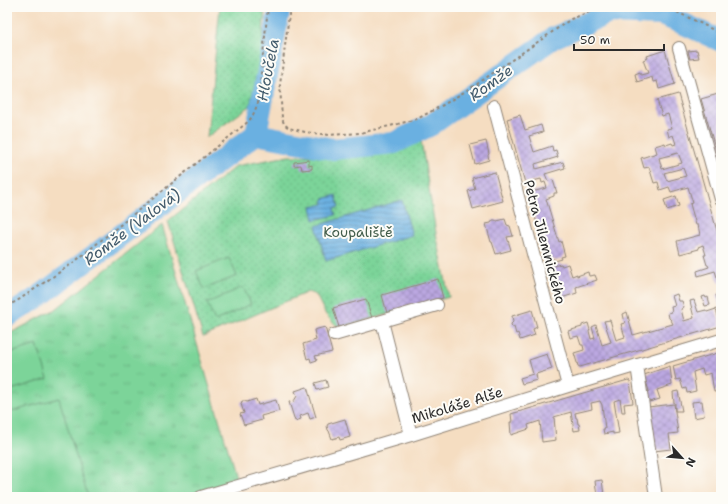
<svg xmlns="http://www.w3.org/2000/svg" width="728" height="504" font-family="'Shantell Sans',sans-serif">
	<style>
		.grass { fill: url(#grass-tufts); stroke: #548062 }
		.park { fill: url(#park-dots); stroke: #548062 }
		.pitch { fill: #7cd499; stroke: #548062 }
		.water { fill: url(#water-rules); stroke: #4b6e86 }
		.lines { fill: none; stroke-linecap: round; stroke-linejoin: round }
		.river { stroke: #6bb0e1; stroke-width: 22 }
		.building { fill: url(#building-cross-hatch); fill-rule: evenodd }
		.minor-casing { stroke: #908476; stroke-width: 14 }
		.path { stroke: #908476; stroke-width: 2; stroke-dasharray: 3 3; stroke-linecap: butt }
		.minor { stroke: #fff; stroke-width: 12 }
		.labels { text-anchor: middle; stroke-width: 4; stroke-linejoin: round; paint-order: stroke }
		.park-label { font-size: 14px; fill: #435e4c; stroke: #fdfcf7 }
		.street-label { font-size: 14px; fill: #2b2b2b; stroke: #fdfcf7 }
		.water-label { font-size: 15px; font-style: italic; fill: #415a6b; stroke: #fdfcf7 }
	</style>
	<defs>
		<pattern id="grass-tufts" width="24" height="20" patternUnits="userSpaceOnUse"><rect width="24" height="20" fill="#7cd499"/><path d="M3 7l-1-3M5 7V3M7 7l1-3M15 17l-1-3M17 17v-4M19 17l1-3" fill="none" stroke="#6bb684"/></pattern>
		<pattern id="park-dots" width="8" height="8" patternUnits="userSpaceOnUse"><rect width="8" height="8" fill="#7cd499"/><path d="M2 2h.1M6 6h.1" fill="none" stroke="#6bb684" stroke-width="1.8" stroke-linecap="round"/></pattern>
		<pattern id="water-rules" width="6" height="5" patternUnits="userSpaceOnUse"><rect width="6" height="5" fill="#6bb0e1"/><path d="M0 2.5h6" fill="none" stroke="#588fb7"/></pattern>
		<pattern id="building-cross-hatch" width="8" height="8" patternUnits="userSpaceOnUse"><rect width="8" height="8" fill="#bba7e1"/><path d="M0 0l8 8M0 8l8-8" fill="none" stroke="#9888b7"/></pattern>
	</defs>
	<rect width="100%" height="100%" fill="#fdfcf7"/>
	<filter id="ink" filterUnits="userSpaceOnUse"><feTurbulence type="fractalNoise" baseFrequency=".025" numOctaves="2"/><feDisplacementMap in="SourceGraphic" scale="8" xChannelSelector="R" yChannelSelector="G"/><feConvolveMatrix kernelMatrix="1 2 1 2 8 2 1 2 1" color-interpolation-filters="sRGB"/></filter>
	<filter id="wash" filterUnits="userSpaceOnUse"><feTurbulence type="fractalNoise" baseFrequency=".012" numOctaves="4" result="noise"/><feDisplacementMap in="SourceGraphic" scale="16" xChannelSelector="R" yChannelSelector="G"/><feGaussianBlur stdDeviation="0.9" result="paint"/><feColorMatrix in="noise" values="0 0 0 0 0 0 0 0 0 0 0 0 0 0 0 0 0 1.4 0 .05"/><feComposite in="paint" operator="in"/></filter>
	<g filter="url(#wash)">
		<rect width="100%" height="100%" fill="#f5ddc1"/>
		<path class="grass" d="M 162,225 L 237,480 L 180,497 L 7,497 L 7,335 L 56,309 Z"/>
		<path class="park" d="M 220,7 L 265,7 L 262,50 L 250,106 L 207,137 Z
			M 421,140 L 436,233 L 449,297 L 339,328 L 326,315 L 316,295 L 308,292 L 203,337 L 168,221 L 236,166 L 288,156 L 375,155 L 402,149 Z"/>
		<path class="pitch" d="M 229,258 L 237,276 L 204,289 L 196,271 Z
			M 243,287 L 251,304 L 215,321 L 207,303 Z
			M 37,345 L 48,379 L 7,391 L 7,354 Z
			M 59,398 L 88,497 L 7,497 L 7,413 Z"/>
		<path class="water" d="M 336,195 L 339,207 L 334,209 L 336,215 L 314,220 L 311,207 L 324,204 L 323,199 Z
			M 402,200 L 412,235 L 326,261 L 316,226 Z"/>
		<g class="lines">
			<path class="river" d="M 256,134 L 333,149 L 394,143 L 431,125 L 553,38 L 609,13 L 661,15 L 684,24 L 721,41
				M 256,134 L 280,7
				M 7,317 L 37,298 L 256,134"/>
		</g>
		<g id="blocks">
			<path class="building" d="M 665,50 L 675,84 L 659,89 L 657,81 L 653,82 L 652,77 L 637,82 L 635,74 L 640,72 L 641,75 L 648,73 L 643,60 L 648,58 L 647,56 Z
				M 697,50 L 699,58 L 690,59 L 688,51 Z
				M 678,94 L 721,245 L 721,283 L 719,283 L 715,271 L 698,276 L 697,271 L 709,267 L 708,265 L 707,265 L 704,255 L 706,255 L 703,245 L 698,247 L 699,249 L 680,254 L 677,241 L 700,235 L 698,225 L 696,225 L 690,204 L 693,203 L 688,187 L 671,192 L 669,187 L 660,190 L 658,182 L 654,183 L 649,167 L 644,168 L 641,158 L 657,153 L 655,146 L 665,143 L 666,145 L 672,143 L 673,145 L 676,144 L 673,135 L 669,137 L 667,129 L 672,128 L 668,114 L 662,116 L 657,100 ZM 678,153 L 682,163 L 662,169 L 659,158 ZM 683,168 L 686,176 L 667,181 L 664,173 Z
				M 718,94 L 721,104 L 721,160 L 719,161 L 701,99 Z
				M 520,115 L 525,130 L 541,125 L 543,132 L 529,136 L 534,152 L 552,146 L 553,151 L 556,150 L 558,157 L 535,164 L 536,169 L 563,162 L 565,168 L 545,174 L 548,181 L 553,180 L 557,193 L 554,193 L 554,196 L 546,199 L 559,242 L 561,241 L 565,256 L 561,257 L 562,259 L 555,261 L 554,259 L 548,261 L 528,193 L 547,188 L 545,182 L 542,183 L 541,179 L 525,183 L 507,119 Z
				M 486,141 L 489,154 L 488,155 L 489,160 L 475,164 L 470,145 Z
				M 309,160 L 309,166 L 312,165 L 312,169 L 302,170 L 301,165 L 294,166 L 294,162 Z
				M 495,172 L 503,201 L 473,209 L 468,191 L 475,189 L 472,178 Z
				M 676,196 L 679,206 L 667,210 L 664,200 Z
				M 505,219 L 507,225 L 510,226 L 513,236 L 507,237 L 511,250 L 496,254 L 492,242 L 491,242 L 486,224 L 491,223 L 493,220 L 495,220 L 497,221 Z
				M 561,264 L 562,266 L 568,264 L 572,276 L 577,274 L 577,276 L 588,272 L 589,276 L 595,275 L 597,280 L 576,287 L 577,293 L 558,299 L 549,267 Z
				M 438,279 L 443,298 L 387,313 L 382,295 Z
				M 677,294 L 679,301 L 682,301 L 684,307 L 681,309 L 684,321 L 694,318 L 690,301 L 694,300 L 698,312 L 706,310 L 707,312 L 716,309 L 721,326 L 580,367 L 578,366 L 574,353 L 584,350 L 583,345 L 581,345 L 578,336 L 570,338 L 568,331 L 582,327 L 582,325 L 588,323 L 590,330 L 589,331 L 591,339 L 595,338 L 592,327 L 596,325 L 602,345 L 611,342 L 604,321 L 610,320 L 616,340 L 625,337 L 621,324 L 625,323 L 623,314 L 627,312 L 633,335 L 673,324 L 671,320 L 669,318 L 668,313 L 672,312 L 671,307 L 675,306 L 672,296 Z
				M 721,294 L 721,311 L 716,295 Z
				M 705,296 L 706,298 L 708,297 L 710,305 L 705,306 L 702,297 Z
				M 366,299 L 372,318 L 339,327 L 333,308 Z
				M 532,310 L 537,327 L 533,329 L 535,335 L 520,340 L 518,333 L 516,334 L 514,327 L 512,327 L 511,324 L 513,322 L 512,316 Z
				M 325,327 L 332,352 L 315,356 L 317,360 L 311,362 L 310,358 L 307,359 L 303,344 L 316,340 L 314,330 Z
				M 721,352 L 721,387 L 719,387 L 720,391 L 714,392 L 711,373 L 704,375 L 702,369 L 693,372 L 696,391 L 687,393 L 686,388 L 683,389 L 680,379 L 676,380 L 673,366 Z
				M 547,354 L 552,369 L 536,374 L 537,380 L 522,384 L 520,378 L 533,374 L 529,360 Z
				M 670,366 L 672,385 L 657,390 L 660,399 L 649,402 L 646,392 L 649,391 L 644,375 Z
				M 326,380 L 328,387 L 317,390 L 315,383 Z
				M 628,380 L 630,381 L 633,403 L 624,404 L 625,412 L 622,412 L 620,399 L 614,401 L 619,433 L 613,434 L 613,432 L 604,434 L 603,429 L 605,429 L 602,405 L 600,401 L 591,403 L 592,409 L 575,413 L 576,418 L 577,418 L 578,424 L 579,424 L 580,430 L 574,431 L 571,412 L 554,417 L 556,440 L 542,442 L 540,421 L 528,425 L 529,429 L 511,435 L 510,422 L 512,422 L 511,414 Z
				M 307,387 L 316,417 L 310,419 L 308,413 L 300,416 L 301,419 L 295,421 L 289,402 L 294,401 L 297,396 L 295,391 Z
				M 678,391 L 682,411 L 675,411 L 675,403 L 674,403 L 673,392 Z
				M 256,399 L 258,405 L 276,400 L 279,411 L 261,416 L 262,420 L 244,425 L 240,414 L 244,413 L 241,404 L 242,401 L 245,401 L 247,402 Z
				M 466,400 L 467,406 L 458,408 L 456,403 Z
				M 702,401 L 704,416 L 694,418 L 692,402 Z
				M 674,404 L 678,433 L 669,434 L 671,449 L 654,451 L 648,407 Z
				M 345,419 L 350,437 L 340,440 L 339,437 L 332,439 L 329,431 L 328,430 L 327,426 L 328,424 Z
				M 602,480 L 604,495 L 597,496 L 595,481 Z"/>
		</g>
	</g>
	<g filter="url(#ink)">
		<use href="#blocks" fill-opacity="0" stroke="#908476" stroke-width="1"/>
		<g class="lines">
			<defs>
				<path id="minor" d="M 679,48 L 721,199
					M 494,106 L 568,386
					M 382,321 L 411,435
					M 334,335 L 437,305
					M 637,365 L 656,497
					M 201,497 L 411,435 L 568,386 L 721,340"/>
			</defs>
			<use href="#minor" class="minor-casing"/>
			<path class="path" d="M 290,7 L 280,85 L 282,118 L 284,124 L 289,128 L 305,132 L 329,135 L 360,133 L 398,124 L 417,119 L 443,105 L 477,84 L 571,19 L 602,7
				M 666,7 L 702,24 L 721,34
				M 477,84 L 487,98
				M 7,306 L 17,301 L 73,263 L 249,121 L 253,115 L 258,103 L 268,7"/>
			<use href="#minor" class="minor"/>
		</g>
	</g>
	<g class="labels">
		<g class="park-label">
			<text x="358" y="237">Koupaliště</text>
		</g>
		<g class="street-label">
			<text transform="translate(545 242) rotate(75)" y="5">Petra Jilemnického</text>
			<text transform="translate(457 405) rotate(-17)" y="5">Mikoláše Alše</text>
		</g>
		<g class="water-label">
			<text transform="translate(268 70) rotate(-79)" y="5">Hloučela</text>
			<text transform="translate(491 83) rotate(-36)" y="5">Romže</text>
			<text transform="translate(132 227) rotate(-37)" y="5">Romže (Valová)</text>
		</g>
	</g>
	<rect width="728" height="504" fill="none" stroke="#fdfcf7" stroke-width="24"/>
	<g transform="translate(682 458) rotate(117)" stroke="#fdfcf7" stroke-width="3" paint-order="stroke">
	<path d="M0-3L7 15L0 10L-7 15Z" fill="#2b2b2b"/>
	<text y="-6" font-size="11" font-weight="bold" text-anchor="middle" fill="#2b2b2b">N</text>
	</g>
	<path d="M574 44v6h90v-6" fill="none" stroke="#2b2b2b" stroke-width="2"/>
	<text x="580" y="44" font-size="12" fill="#2b2b2b" stroke="#fdfcf7" stroke-width="3" paint-order="stroke">50 m</text>
</svg>
